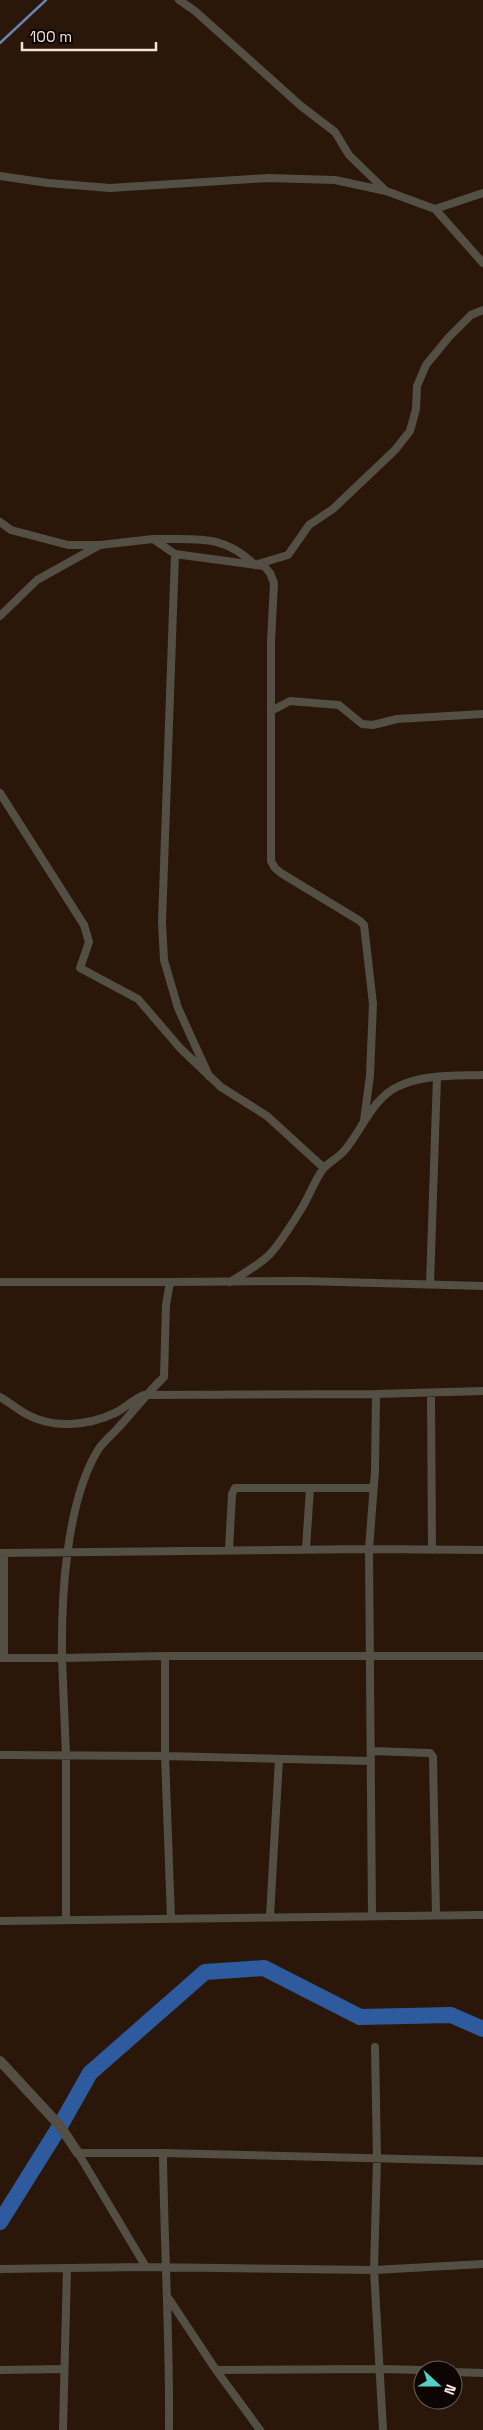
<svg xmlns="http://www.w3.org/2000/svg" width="483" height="2430" font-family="'Space Grotesk',sans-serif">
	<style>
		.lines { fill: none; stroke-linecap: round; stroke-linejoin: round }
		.stream { stroke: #6884b0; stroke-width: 2.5 }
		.river { stroke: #2d5b9e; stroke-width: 16 }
		.minor { stroke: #544f45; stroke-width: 8 }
		.tertiary { stroke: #544f45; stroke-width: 10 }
	</style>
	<rect width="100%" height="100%" fill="#2a1709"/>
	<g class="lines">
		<path class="stream" d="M 0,43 L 46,0"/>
		<path class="river" d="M 0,2222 L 60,2126 L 90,2073 L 205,1972 L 264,1968 L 360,2017 L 451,2015 L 483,2029"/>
		<path class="minor" d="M 179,0 L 195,11 L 301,106 L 335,132 L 349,155 L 385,190
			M 0,176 L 48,183 L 110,188 L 268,178 L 335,180 L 386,191 L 435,209 L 483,263
			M 435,209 L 483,193
			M 0,522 L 11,530 L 68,545 L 100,545 L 153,539 L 175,554 L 264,566 L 270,573 L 274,583 L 271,641 L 271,861 L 275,868 L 281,873 L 360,921 L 364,925 L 373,1004 L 370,1075 L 364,1121
			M 153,539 C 196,540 222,533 255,565
			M 175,554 L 162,922 L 164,960 L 178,1008 L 209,1076
			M 258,564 L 288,555 L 309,525 L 333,509 L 395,450 L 410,431 L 416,409 L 417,386 L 426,365 L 449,337 L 471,315 L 483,310
			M 0,616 L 37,580 L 98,546
			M 271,711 L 290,701 L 339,705 L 362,724 L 373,725 L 397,719 L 483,714
			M 0,793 L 84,925 L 89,942 L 80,968 L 138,999 L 180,1048 L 221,1087 L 267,1116 L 324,1168
			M 0,1282 L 170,1282
			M 230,1282 C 244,1273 260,1265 271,1253 C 283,1239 294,1221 303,1206 C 310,1194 315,1180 323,1169 C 329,1162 338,1158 344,1151 C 361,1132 372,1099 397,1087 C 423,1074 455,1076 483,1075
			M 430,1284 L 437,1077
			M 431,1393 L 432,1550
			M 376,1394 L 483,1391
			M 0,1397 C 9,1402 17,1409 26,1414 C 53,1429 87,1426 115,1413 C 126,1408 133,1399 144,1395 L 376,1394 L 375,1471 L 369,1549 L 372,1915
			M 306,1549 L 310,1488
			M 229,1550 L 232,1494 L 235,1488 L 373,1488
			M 0,1553 L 369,1549 L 483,1550
			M 4,1553 L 4,1658
			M 165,1656 L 483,1656
			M 0,1658 L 62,1658 L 66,1755 L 66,1920
			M 371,1751 L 430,1753 L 433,1757 L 436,1915
			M 0,1755 L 165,1756 L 171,1918
			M 371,1761 L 165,1756 L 165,1656 L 62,1658 C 61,1599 66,1502 98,1450 C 103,1442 112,1435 118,1428 C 134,1411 147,1393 164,1377 L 166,1305 L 170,1282 L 304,1281 L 483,1286
			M 270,1916 L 279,1759
			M 0,1921 L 483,1915
			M 375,2047 L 377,2159 L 374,2270 L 383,2430
			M 78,2153 L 146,2267 L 374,2270 L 483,2264
			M 78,2153 L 163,2153 L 483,2161
			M 163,2153 C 164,2246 170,2337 169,2430
			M 0,2269 L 67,2268
			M 169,2299 L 216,2370 L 260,2430
			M 0,2370 L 64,2369
			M 216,2370 L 381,2369 L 423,2370
			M 453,2372 L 483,2373
			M 63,2430 L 67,2268 L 146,2267"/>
		<path class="tertiary" d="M 0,2061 L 60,2126 L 78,2153"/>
	</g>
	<g transform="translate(438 2385) rotate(111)"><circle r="24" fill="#0c0502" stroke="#685e59"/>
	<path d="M0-4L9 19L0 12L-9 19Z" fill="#55cec6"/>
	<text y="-8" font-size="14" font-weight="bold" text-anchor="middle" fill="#f2e4db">N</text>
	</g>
	<path d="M22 42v8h134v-8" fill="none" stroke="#f2e4db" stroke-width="2.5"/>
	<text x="30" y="42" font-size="15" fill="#f2e4db" stroke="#0c0502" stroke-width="4" paint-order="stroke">100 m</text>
</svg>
